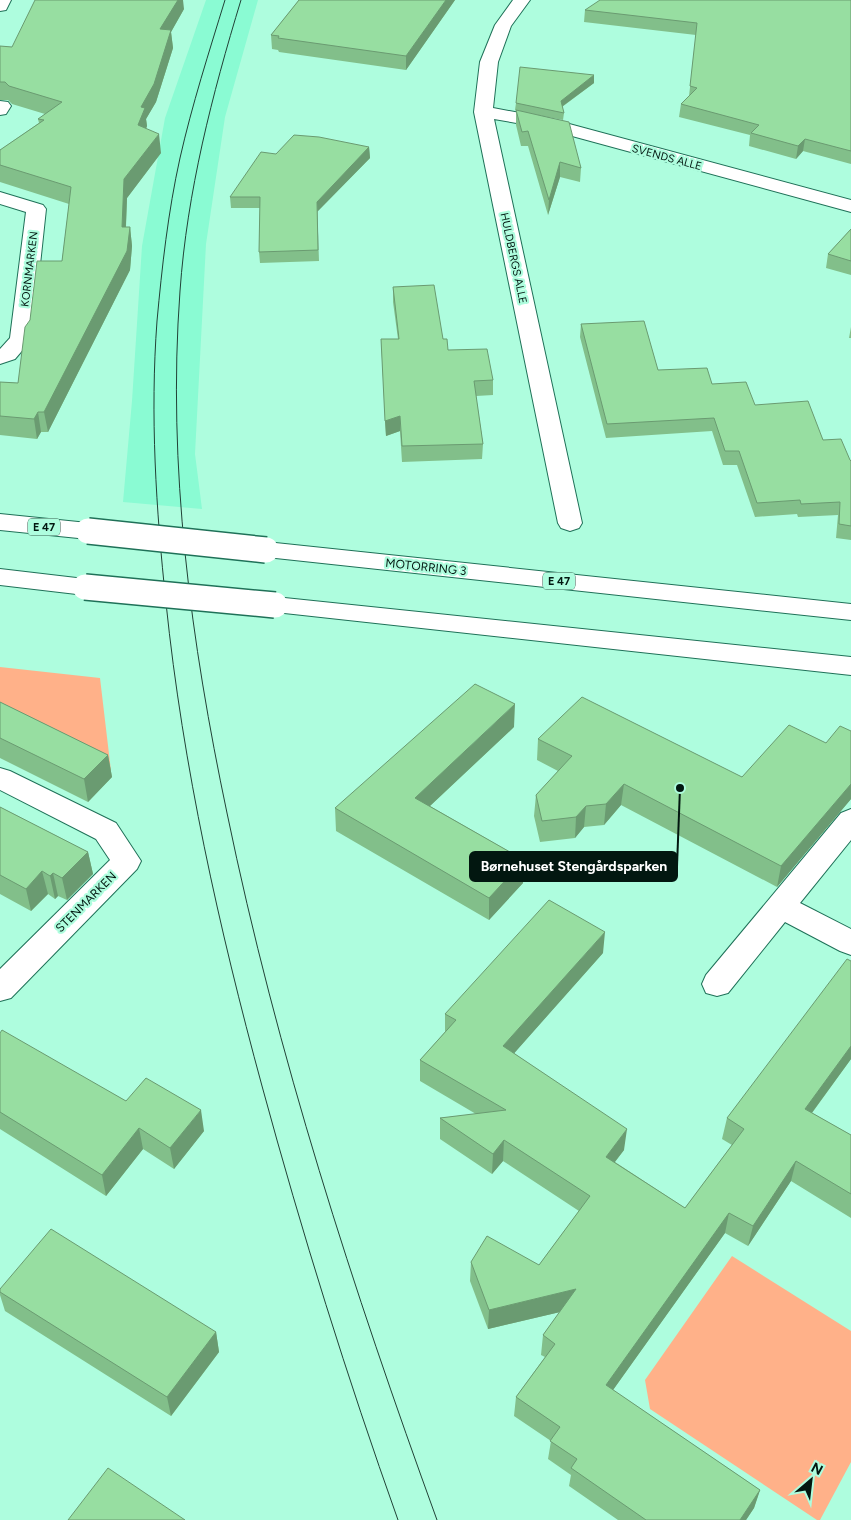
<svg xmlns="http://www.w3.org/2000/svg" width="851" height="1520" font-family="Figtree,sans-serif">
	<style>
		.built { fill: #8afbd3 }
		.green { fill: #ffb189 }
		.lines { fill: none; stroke-linecap: round; stroke-linejoin: round }
		.minor-casing { stroke: #1f7158; stroke-width: 2 }
		.highway-casing { stroke: #1f7158; stroke-width: 2 }
		.minor { fill: #fff; fill-rule: evenodd }
		.highway { fill: #fff; fill-rule: evenodd }
		.tram { stroke: #214136; stroke-width: 1 }
		.highway-bridge-casing { stroke: #1f7158; stroke-width: 28; stroke-linecap: butt }
		.highway-bridge { stroke: #fff; stroke-width: 25 }
		.wall { fill: #82bf8a }
		.shaded-wall { fill: #6a9b71 }
		.building { fill: #97dea1; stroke: #6a9b71 }
		.labels { text-anchor: middle; stroke-width: 4.5; stroke-linejoin: round; paint-order: stroke }
		.far-street-label { font-size: 11px; fill: #021710; stroke: #aefdde }
		.shield { fill: #aefdde; stroke: #365c4e; stroke-width: 1 }
		.shield-label { font-size: 11px; font-weight: bold; fill: #021710 }
		.street-label { font-size: 12px; fill: #021710; stroke: #aefdde }
		.leader { fill: none; stroke: #021710; stroke-width: 2 }
		.callout-dot { fill: #021710; stroke: #aefdde; stroke-width: 2 }
		.callout { fill: #021710; stroke: #021710; stroke-width: 2 }
		.callout-label { font-size: 14px; text-anchor: middle; font-weight: bold; fill: #fff }
	</style>
	<rect width="100%" height="100%" fill="#aefdde"/>
	<path class="built" d="M 206,0 L 258,0 L 225,117 L 206,244 L 195,454 L 202,509 L 123,502 L 132,401 L 142,246 L 165,118 Z"/>
	<path class="green" d="M 0,667 L 100,678 L 111,771 L 0,717 Z
		M 732,1256 L 851,1331 L 851,1462 L 820,1520 L 817,1520 L 650,1409 L 645,1380 Z"/>
	<g class="lines">
		<defs>
			<path id="minor" d="M 0,0 L 11,0 L 6,10 L 0,11 Z
				M 513,0 L 530,0 L 511,26 L 498,62 L 493,108 L 547,118 L 851,200 L 851,212 L 539,127 L 494,119 L 582,523 L 579,528 L 570,531 L 561,528 L 558,523 L 474,112 L 480,62 L 495,25 Z
				M 0,101 L 8,102 L 11,106 L 6,114 L 0,115 Z
				M 0,192 L 43,205 L 46,209 L 32,339 L 15,359 L 0,364 L 0,349 L 10,338 L 26,212 L 0,204 Z
				M 0,768 L 10,771 L 116,823 L 141,861 L 137,869 L 11,998 L 0,1001 L 0,969 L 110,860 L 96,839 L 0,790 Z
				M 851,809 L 851,840 L 800,903 L 851,929 L 851,955 L 840,951 L 785,922 L 728,993 L 717,996 L 706,993 L 702,984 L 706,975 L 841,813 Z"/>
			<path id="highway" d="M 0,514 L 88,523 L 97,526 L 100,531 L 97,536 L 88,539 L 0,530 Z
				M 266,542 L 851,604 L 851,620 L 257,556 L 254,550 L 257,544 Z
				M 0,569 L 85,579 L 94,581 L 98,587 L 94,593 L 85,595 L 0,585 Z
				M 275,597 L 851,657 L 851,675 L 266,611 L 262,605 L 266,599 Z"/>
		</defs>
		<use href="#minor" class="minor-casing"/>
		<use href="#highway" class="highway-casing"/>
		<use href="#minor" class="minor"/>
		<use href="#highway" class="highway"/>
		<path class="tram" d="M 225,0 C 209,52 192,105 180,158 C 168,212 162,267 157,321 C 150,415 156,509 166,603 C 183,767 219,928 262,1086 C 302,1233 347,1377 398,1520
			M 241,0 C 212,95 187,192 180,291 C 167,467 191,642 227,813 C 277,1055 353,1289 437,1520"/>
		<defs>
			<path id="highway-bridge" d="M 88,531 L 266,550
				M 85,587 L 275,605"/>
		</defs>
		<use href="#highway-bridge" class="highway-bridge-casing"/>
		<use href="#highway-bridge" class="highway-bridge"/>
	</g>
	<path class="wall" d="M 299,0 L 455,0 L 406,70 L 279,52 L 278,50 L 272,49 L 271,35 Z
		M 851,0 L 851,164 L 803,151 L 796,159 L 749,146 L 750,135 L 679,117 L 681,104 L 689,96 L 696,35 L 584,22 L 585,10 Z
		M 184,9 L 171,32 L 173,48 L 156,102 L 146,119 L 147,126 L 146,129 L 161,153 L 127,198 L 126,227 L 130,227 L 132,246 L 130,270 L 48,432 L 41,432 L 37,439 L 0,435 L 0,382 L 18,383 L 30,320 L 62,261 L 69,204 L 0,182 L 0,150 L 39,123 L 38,119 L 45,114 L 12,104 L 8,100 L 0,100 L 0,46 L 12,47 Z
		M 594,75 L 594,83 L 562,107 L 564,113 L 563,120 L 517,111 L 581,168 L 580,182 L 560,177 L 548,215 L 528,146 L 521,146 L 516,125 L 516,110 L 515,110 L 516,103 Z
		M 369,147 L 370,158 L 317,212 L 319,261 L 260,263 L 259,252 L 260,208 L 231,208 L 230,197 L 276,154 Z
		M 851,229 L 851,275 L 826,268 L 828,254 Z
		M 393,287 L 443,339 L 448,350 L 493,380 L 493,395 L 476,396 L 483,444 L 482,459 L 402,462 L 400,431 L 386,436 L 381,339 L 398,339 L 393,302 Z
		M 581,324 L 658,370 L 712,384 L 823,440 L 850,460 L 851,461 L 851,540 L 836,538 L 838,515 L 798,517 L 797,514 L 755,517 L 737,465 L 723,465 L 712,431 L 606,438 L 580,337 Z
		M 851,327 L 851,338 L 849,338 Z
		M 0,702 L 108,755 L 112,777 L 88,802 L 0,758 Z
		M 514,727 L 430,806 L 524,860 L 523,883 L 489,920 L 336,831 L 335,808 Z
		M 851,731 L 851,799 L 777,887 L 621,805 L 604,825 L 584,827 L 575,838 L 540,842 L 534,816 L 536,795 L 558,771 L 537,760 L 538,739 L 742,777 L 826,743 Z
		M 0,807 L 88,852 L 93,874 L 67,900 L 58,896 L 55,899 L 48,894 L 31,911 L 0,894 Z
		M 603,953 L 514,1053 L 624,1150 L 615,1162 L 685,1208 L 732,1145 L 722,1139 L 727,1118 L 851,961 L 851,1059 L 812,1113 L 851,1135 L 851,1218 L 791,1181 L 748,1246 L 725,1233 L 613,1390 L 760,1490 L 754,1508 L 746,1520 L 618,1520 L 569,1486 L 571,1475 L 548,1459 L 551,1441 L 514,1416 L 516,1397 L 545,1357 L 541,1355 L 543,1335 L 560,1312 L 488,1329 L 470,1281 L 471,1262 L 539,1265 L 579,1211 L 503,1161 L 492,1174 L 440,1139 L 440,1118 L 476,1114 L 420,1081 L 420,1060 L 445,1032 L 445,1014 Z
		M 0,1033 L 126,1101 L 204,1131 L 174,1169 L 143,1149 L 106,1196 L 0,1129 Z
		M 0,1289 L 216,1332 L 219,1352 L 171,1416 L 5,1311 L 0,1295 Z"/>
	<path class="shaded-wall" d="M 176,0 L 183,0 L 184,9 L 171,32 L 173,48 L 156,102 L 146,119 L 147,126 L 140,143 L 138,125 L 141,107 L 160,29 Z
		M 446,0 L 455,0 L 406,70 L 406,56 Z
		M 594,75 L 594,83 L 560,108 L 561,101 Z
		M 159,134 L 161,153 L 127,198 L 125,246 L 122,227 L 124,179 Z
		M 805,139 L 803,151 L 796,159 L 798,146 Z
		M 369,147 L 370,158 L 317,212 L 319,261 L 317,202 Z
		M 560,162 L 560,177 L 548,215 L 549,200 Z
		M 130,227 L 132,246 L 130,270 L 48,432 L 44,412 Z
		M 38,412 L 41,432 L 37,439 L 34,419 Z
		M 400,416 L 400,431 L 386,436 L 385,421 Z
		M 515,704 L 514,727 L 415,820 L 415,798 Z
		M 108,755 L 112,777 L 88,802 L 84,779 Z
		M 624,784 L 621,805 L 604,825 L 606,804 Z
		M 851,784 L 851,799 L 777,887 L 781,866 Z
		M 586,806 L 584,827 L 575,838 L 576,817 Z
		M 88,852 L 93,874 L 67,900 L 62,878 Z
		M 524,860 L 523,883 L 489,920 L 489,898 Z
		M 42,871 L 48,894 L 31,911 L 26,889 Z
		M 53,873 L 58,896 L 55,899 L 50,876 Z
		M 605,932 L 603,953 L 502,1067 L 503,1046 Z
		M 851,1046 L 851,1059 L 800,1129 L 805,1109 Z
		M 201,1110 L 204,1131 L 174,1169 L 170,1148 Z
		M 139,1128 L 143,1149 L 106,1196 L 102,1175 Z
		M 627,1129 L 624,1150 L 603,1177 L 606,1157 Z
		M 504,1140 L 503,1161 L 492,1174 L 493,1154 Z
		M 796,1161 L 791,1181 L 748,1246 L 753,1226 Z
		M 729,1213 L 725,1233 L 603,1404 L 606,1385 Z
		M 576,1289 L 573,1309 L 488,1329 L 489,1310 Z
		M 216,1332 L 219,1352 L 171,1416 L 167,1397 Z
		M 760,1490 L 754,1508 L 746,1520 L 740,1520 Z"/>
	<path class="building" d="M 35,0 L 178,0 L 160,29 L 171,30 L 154,84 L 141,107 L 145,108 L 138,125 L 159,134 L 124,179 L 122,227 L 130,227 L 127,251 L 44,412 L 38,412 L 34,419 L 0,416 L 0,382 L 18,383 L 25,327 L 30,320 L 37,261 L 62,261 L 71,187 L 0,165 L 0,150 L 44,120 L 38,119 L 62,102 L 9,86 L 5,82 L 0,82 L 0,46 L 12,47 Z
		M 299,0 L 446,0 L 406,56 L 278,38 L 279,36 L 271,35 Z
		M 600,0 L 851,0 L 851,151 L 805,139 L 798,146 L 751,133 L 759,125 L 681,104 L 697,88 L 690,86 L 697,23 L 585,10 Z
		M 520,67 L 594,75 L 561,101 L 564,113 L 516,103 Z
		M 516,110 L 569,122 L 581,168 L 560,162 L 549,200 L 528,131 L 522,132 Z
		M 294,135 L 319,137 L 369,147 L 317,202 L 318,250 L 259,252 L 260,197 L 230,197 L 261,152 L 276,154 Z
		M 851,229 L 851,261 L 828,254 Z
		M 434,285 L 443,339 L 447,339 L 448,350 L 487,349 L 493,380 L 474,381 L 483,444 L 402,446 L 400,416 L 385,421 L 381,339 L 399,339 L 393,287 Z
		M 644,321 L 658,370 L 707,368 L 712,384 L 746,382 L 755,405 L 808,401 L 823,440 L 841,439 L 850,460 L 851,461 L 851,526 L 839,524 L 840,502 L 801,504 L 800,500 L 757,503 L 739,451 L 725,451 L 714,418 L 607,424 L 581,324 Z
		M 475,684 L 515,704 L 415,798 L 524,860 L 489,898 L 335,808 Z
		M 582,697 L 742,777 L 789,725 L 826,743 L 840,726 L 851,731 L 851,784 L 781,866 L 624,784 L 606,804 L 586,806 L 576,817 L 542,821 L 536,795 L 572,756 L 538,739 Z
		M 0,702 L 108,755 L 84,779 L 0,738 Z
		M 0,807 L 88,852 L 62,878 L 53,873 L 50,876 L 42,871 L 26,889 L 0,875 Z
		M 549,900 L 605,932 L 503,1046 L 627,1129 L 606,1157 L 685,1208 L 744,1129 L 727,1118 L 847,959 L 851,961 L 851,1046 L 805,1109 L 851,1135 L 851,1194 L 796,1161 L 753,1226 L 729,1213 L 606,1385 L 760,1490 L 740,1520 L 646,1520 L 571,1468 L 577,1459 L 550,1441 L 560,1427 L 516,1397 L 555,1344 L 543,1335 L 576,1289 L 489,1310 L 471,1262 L 487,1236 L 539,1265 L 590,1196 L 504,1140 L 493,1154 L 440,1118 L 506,1110 L 420,1060 L 456,1020 L 445,1014 Z
		M 2,1030 L 126,1101 L 146,1078 L 201,1110 L 170,1148 L 139,1128 L 102,1175 L 0,1112 L 0,1033 Z
		M 51,1229 L 216,1332 L 167,1397 L 0,1292 L 0,1289 Z
		M 108,1468 L 185,1520 L 68,1520 Z"/>
	<g class="labels">
		<g class="far-street-label">
			<text transform="translate(667 157) rotate(15)" y="4">SVENDS ALLE</text>
			<text transform="translate(514 258) rotate(78)" y="4">HULDBERGS ALLE</text>
			<text transform="translate(29 269) rotate(-83)" y="4">KORNMARKEN</text>
		</g>
		<g class="shield">
			<rect x="28" y="518.5" width="32" height="17" rx="4"/>
			<rect x="543" y="572.5" width="32" height="17" rx="4"/>
		</g>
		<g class="shield-label">
			<text x="44" y="531">E 47</text>
			<text x="559" y="585">E 47</text>
		</g>
		<g class="street-label">
			<text transform="translate(426 567) rotate(6)" y="4">MOTORRING 3</text>
			<text transform="translate(86 902) rotate(-45)" y="4">STENMARKEN</text>
		</g>
	</g>
	<path class="leader" d="M680 788L677 866"/>
	<circle class="callout-dot" cx="680" cy="788" r="5"/>
	<rect class="callout" x="470" y="852" width="207" height="29" rx="5"/>
	<g class="callout-label">
		<text x="574" y="871">Børnehuset Stengårdsparken</text>
	</g>
	<g transform="translate(811 1480) rotate(28)" stroke="#aefdde" stroke-width="4" paint-order="stroke">
	<path d="M0-4L9 19L0 12L-9 19Z" fill="#021710"/>
	<text y="-8" font-size="14" font-weight="bold" text-anchor="middle" fill="#021710">N</text>
	</g>
</svg>
